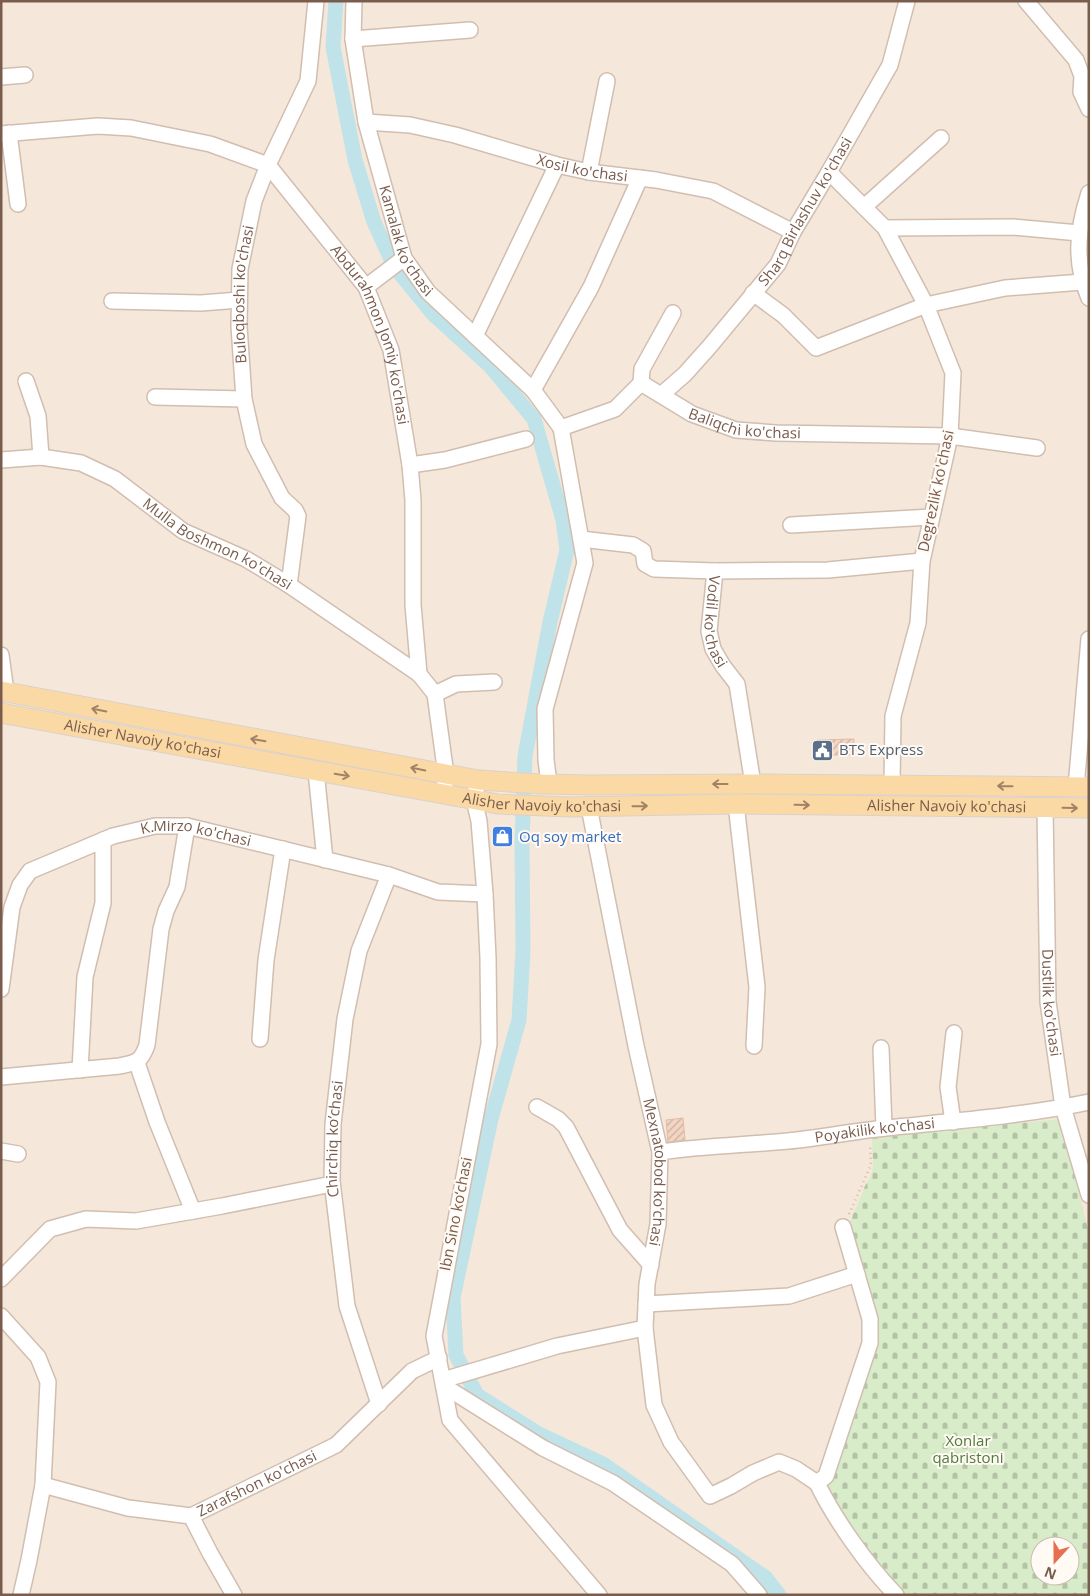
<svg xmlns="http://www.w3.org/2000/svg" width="1090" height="1596" font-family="'Open Sans',sans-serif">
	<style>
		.residential { fill: #f5e8da; fill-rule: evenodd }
		.cemetery { fill: url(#cemetery-stones); fill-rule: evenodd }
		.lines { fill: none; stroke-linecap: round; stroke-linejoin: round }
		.canal { stroke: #bfe3e8; stroke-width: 15 }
		.building { fill: url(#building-hatch); stroke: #e6bba3 }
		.minor-casing { stroke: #d1beb0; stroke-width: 18 }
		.major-casing { stroke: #dad1cd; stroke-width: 21 }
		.path { stroke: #d9b8a5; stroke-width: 2.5; stroke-dasharray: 1 4; stroke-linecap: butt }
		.minor { stroke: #fff; stroke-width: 15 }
		.major { stroke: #fbd9a5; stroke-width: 19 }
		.oneway { stroke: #a18267 }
		.labels { text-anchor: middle; stroke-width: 4; stroke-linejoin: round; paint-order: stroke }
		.street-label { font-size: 15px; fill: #7a5c4d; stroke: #fffaf3 }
		.service-label { font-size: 15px; fill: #4e5e75; stroke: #fffaf3; text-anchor: start }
		.shop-label { font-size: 15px; fill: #366cbe; stroke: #fffaf3; text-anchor: start }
		.park-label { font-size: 15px; fill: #537a41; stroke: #fffaf3 }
	</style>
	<defs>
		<pattern id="cemetery-stones" width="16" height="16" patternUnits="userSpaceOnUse" patternTransform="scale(1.25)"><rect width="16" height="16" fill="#d8ecc9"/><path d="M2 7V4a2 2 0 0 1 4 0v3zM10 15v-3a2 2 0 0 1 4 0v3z" fill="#b4c2a5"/></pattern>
		<pattern id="building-hatch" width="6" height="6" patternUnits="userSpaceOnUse" patternTransform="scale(1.25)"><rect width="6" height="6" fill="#f3d5c3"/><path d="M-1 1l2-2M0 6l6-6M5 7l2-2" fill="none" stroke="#cab0a1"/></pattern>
	</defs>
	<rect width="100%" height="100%" fill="#fdf6ec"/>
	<path class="residential" d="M 1,1 L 1089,1 L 1089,1595 L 1,1595 ZM 1040,1546 L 1070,1546 L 1070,1576 L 1040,1576 Z"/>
	<path class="cemetery" d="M 1061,1119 L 1089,1234 L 1089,1595 L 898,1595 L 826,1491 L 875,1347 L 849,1224 L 865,1186 L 871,1176 L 873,1165 L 872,1137 ZM 1040,1546 L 1070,1546 L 1070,1576 L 1040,1576 Z"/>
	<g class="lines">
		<path class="canal" d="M 336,1 L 333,47 L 355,160 L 374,222 L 394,266 L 433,314 L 490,366 L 534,419 L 563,520 L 567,550 L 550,622 L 525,756 L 522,844 L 523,951 L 519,1020 L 491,1119 L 453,1298 L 456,1355 L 477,1395 L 539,1434 L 603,1464 L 766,1578 L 779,1595"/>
	</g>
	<path class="building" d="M 854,739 L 854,755 L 817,755 L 817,740 Z
		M 683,1118 L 685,1140 L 668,1142 L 666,1120 Z"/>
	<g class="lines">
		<defs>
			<g id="minor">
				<path id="s1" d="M 354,1 L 353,39 L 366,122 L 404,258 L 428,292 L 533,390 L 561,428 L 585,563 L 545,709 L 546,760 L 549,784"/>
				<path d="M 1026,1 L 1076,60 L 1082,76 L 1081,92 L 1089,109"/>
				<path d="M 353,39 L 470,30"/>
				<path d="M 1,77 L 25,75"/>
				<path id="s2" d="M 366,122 L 410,125 L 455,135 L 557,165 L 589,172 L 656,180 L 713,191 L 793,232"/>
				<path d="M 9,133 L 18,204"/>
				<path id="s3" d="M 1,134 L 98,126 L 131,128 L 210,144 L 268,165 L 366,287 L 391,350 L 410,465 L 413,500 L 413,605 L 419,674 L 435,694 L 446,775 L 445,784"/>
				<path d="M 589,172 L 607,81"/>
				<path d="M 829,172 L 885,228 L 926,305 L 953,373 L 950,436 L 922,561 L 918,623 L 893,716 L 892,785"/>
				<path d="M 1089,193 C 1077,230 1074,262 1089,298"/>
				<path d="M 864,207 L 941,138"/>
				<path d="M 885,228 L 1013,227 L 1079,233"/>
				<path d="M 366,287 L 404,258"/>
				<path d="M 753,293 L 783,315 L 816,348 L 926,305 L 1005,288 L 1082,282"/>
				<path d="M 112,301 L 201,303 L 239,300"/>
				<path d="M 475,336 L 557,165"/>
				<path d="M 26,381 L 38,416 L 41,457"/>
				<path d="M 641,383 L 642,369 L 673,313"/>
				<path d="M 533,390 L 591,287 L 640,178"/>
				<path id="s4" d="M 661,395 L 685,374 L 710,346 L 778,264 L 793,232 L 829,172 L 890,65 L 907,1"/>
				<path d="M 155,397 L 244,399"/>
				<path id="s5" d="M 561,428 L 615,409 L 641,383 L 692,414 L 736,430 L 776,433 L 950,436 L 1037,448"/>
				<path id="s6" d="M 1,460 L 41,457 L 81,463 L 115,479 L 183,531 L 246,559 L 289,585 L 419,674"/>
				<path d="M 410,465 L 445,460 L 526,439"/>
				<path d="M 791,525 L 931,517"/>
				<path id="s7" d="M 581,539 L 633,545 L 643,551 L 645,564 L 654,569 L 715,571 L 709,631 L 713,649 L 723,666 L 737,684 L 753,784"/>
				<path d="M 715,571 L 828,570 L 922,561"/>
				<path id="s8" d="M 289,585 L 298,516 L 295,510 L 282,498 L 254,444 L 244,399 L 239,326 L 240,269 L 254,201 L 268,165 L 308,81 L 316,1"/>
				<path d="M 1,655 L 6,692"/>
				<path d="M 435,694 L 456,684 L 494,682"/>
				<path d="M 316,771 L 325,860"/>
				<path d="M 478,780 L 474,800 L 479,821 L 485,894 L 488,958 L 489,1044 L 434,1336 L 450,1420 L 599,1595"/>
				<path d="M 1076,787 L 1089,639"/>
				<path d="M 736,804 L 757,987 L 754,1046"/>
				<path id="s9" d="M 589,807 L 636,1046 L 660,1152 L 658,1224 L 647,1284 L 645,1328 L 654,1405 L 671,1442 L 710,1496 L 731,1486 L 753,1473 L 779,1462 L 796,1469 L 817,1483"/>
				<path id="s10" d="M 1045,807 L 1048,1002 L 1063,1107 L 1089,1195"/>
				<path id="s11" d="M 1,989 L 12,907 L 20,885 L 30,871 L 113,836 L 155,826 L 187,826 L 389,875 L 438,892 L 485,894"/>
				<path d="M 260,1039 L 266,960 L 283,849"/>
				<path d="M 881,1048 L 884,1128"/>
				<path d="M 137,1063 L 157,1122 L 193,1211"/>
				<path d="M 80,1070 L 85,977 L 103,903 L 103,840"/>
				<path d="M 1,1077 L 120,1066 C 137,1062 141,1062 147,1045 L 161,929 L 166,911 L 177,887 L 187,826"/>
				<path d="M 537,1107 L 558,1119 L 566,1127 L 620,1230 L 651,1265"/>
				<path d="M 953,1122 L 948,1087 L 954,1033"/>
				<path d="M 1,1151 L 18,1154"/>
				<path id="s12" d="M 660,1152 C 703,1146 745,1145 788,1141 C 821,1138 853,1131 886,1128 C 954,1121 1022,1116 1089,1102"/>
				<path d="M 1,1279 L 50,1229 L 86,1219 L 136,1221 L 222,1206 L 332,1184"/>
				<path d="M 646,1304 L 789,1296 L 857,1274"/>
				<path d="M 1,1316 L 38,1357 L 48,1382 L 43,1485 L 29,1560 L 21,1595"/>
				<path d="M 443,1380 L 557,1346 L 645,1328"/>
				<path d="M 444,1386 L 543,1448 L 613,1483 L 732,1564 L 759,1595"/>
				<path id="s13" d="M 379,1404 L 347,1306 L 332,1181 L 333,1124 L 345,1019 L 359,951 L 389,875"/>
				<path d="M 817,1483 L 826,1476 L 870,1343 L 870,1319 L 843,1227"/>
				<path d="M 817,1483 C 835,1520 867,1565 896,1595"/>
				<path id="s14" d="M 43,1485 L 128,1508 L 191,1516 L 336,1445 L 412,1371 L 439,1358"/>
				<path d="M 191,1516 L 210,1553 L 234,1595"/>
			</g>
			<g id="major">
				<path d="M 1,691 L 478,780 L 541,784 L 588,785 L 753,784 L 1089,787"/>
				<path id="s15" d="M 1,713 L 498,804 L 570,807 L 736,804 L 1089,808"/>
			</g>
		</defs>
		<use href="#minor" class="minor-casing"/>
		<use href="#major" class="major-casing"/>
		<path class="path" d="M 849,1214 L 871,1165 L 870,1144"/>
		<use href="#minor" class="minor"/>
		<use href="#major" class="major"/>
	</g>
	<defs><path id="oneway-shaft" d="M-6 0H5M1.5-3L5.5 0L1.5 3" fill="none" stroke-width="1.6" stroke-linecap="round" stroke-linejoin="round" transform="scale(1.25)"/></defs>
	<g class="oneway">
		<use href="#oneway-shaft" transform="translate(99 710) rotate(-169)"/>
		<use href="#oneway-shaft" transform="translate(258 740) rotate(-170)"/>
		<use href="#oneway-shaft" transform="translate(418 769) rotate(-169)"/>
		<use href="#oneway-shaft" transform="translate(342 775) rotate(10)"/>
		<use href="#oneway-shaft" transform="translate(720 784) rotate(180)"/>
		<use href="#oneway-shaft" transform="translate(1005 786) rotate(-179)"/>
		<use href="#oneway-shaft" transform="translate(802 805) rotate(1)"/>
		<use href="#oneway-shaft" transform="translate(640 806) rotate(-1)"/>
		<use href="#oneway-shaft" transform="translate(1070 808) rotate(1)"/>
	</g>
	<defs>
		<symbol id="civic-square" viewBox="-11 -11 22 22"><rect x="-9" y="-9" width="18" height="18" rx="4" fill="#5c6f8a" stroke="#fffaf3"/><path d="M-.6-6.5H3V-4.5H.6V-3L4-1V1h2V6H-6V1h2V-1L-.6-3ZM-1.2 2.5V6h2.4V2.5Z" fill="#fff"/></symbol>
		<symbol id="shop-square" viewBox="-11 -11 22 22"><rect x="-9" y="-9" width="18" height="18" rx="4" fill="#3f7fe0" stroke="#fffaf3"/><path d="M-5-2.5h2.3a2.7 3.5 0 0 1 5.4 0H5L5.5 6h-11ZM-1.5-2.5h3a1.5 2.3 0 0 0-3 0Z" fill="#fff"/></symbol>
	</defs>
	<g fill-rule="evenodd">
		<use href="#civic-square" x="810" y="738" width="25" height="25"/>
		<use href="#shop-square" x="490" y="824" width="25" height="25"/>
	</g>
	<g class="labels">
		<g class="street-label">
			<text dy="5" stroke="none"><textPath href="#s2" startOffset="222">Xosil ko'chasi</textPath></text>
			<text dy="5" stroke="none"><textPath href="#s4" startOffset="235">Sharq Birlashuv ko'chasi</textPath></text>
			<text dy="5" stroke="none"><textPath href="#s1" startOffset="248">Kamalak ko'chasi</textPath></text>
			<text dy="5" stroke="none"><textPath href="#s8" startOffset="306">Buloqboshi ko'chasi</textPath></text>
			<text dy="5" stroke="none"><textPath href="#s3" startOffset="475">Abdurahmon Jomiy ko'chasi</textPath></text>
			<text dy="5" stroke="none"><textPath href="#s5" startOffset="208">Baliqchi ko'chasi</textPath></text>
			<text transform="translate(936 491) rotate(-78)" y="5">Degrezlik ko'chasi</text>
			<text dy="5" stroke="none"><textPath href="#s6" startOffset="240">Mulla Boshmon ko'chasi</textPath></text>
			<text dy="5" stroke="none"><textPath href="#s7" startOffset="200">Vodil ko'chasi</textPath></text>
			<text dy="5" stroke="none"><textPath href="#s15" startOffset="144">Alisher Navoiy ko'chasi</textPath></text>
			<text dy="5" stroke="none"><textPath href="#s15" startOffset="549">Alisher Navoiy ko'chasi</textPath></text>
			<text dy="5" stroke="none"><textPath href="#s15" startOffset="954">Alisher Navoiy ko'chasi</textPath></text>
			<text dy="5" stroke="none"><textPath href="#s11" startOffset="298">K.Mirzo ko'chasi</textPath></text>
			<text dy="5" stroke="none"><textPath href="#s10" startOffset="196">Dustlik ko'chasi</textPath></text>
			<text dy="5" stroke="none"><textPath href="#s12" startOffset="216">Poyakilik ko'chasi</textPath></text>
			<text dy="5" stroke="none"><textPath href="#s13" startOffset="271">Chirchiq ko’chasi</textPath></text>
			<text dy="5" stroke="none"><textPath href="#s9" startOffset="372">Mexnatobod ko'chasi</textPath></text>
			<text transform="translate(456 1214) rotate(-79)" y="5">Ibn Sino ko‘chasi</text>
			<text dy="5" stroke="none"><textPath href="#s14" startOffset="225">Zarafshon ko'chasi</textPath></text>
		</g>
		<g class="service-label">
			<text x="839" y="755">BTS Express</text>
		</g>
		<g class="shop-label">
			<text x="519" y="842">Oq soy market</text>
		</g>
		<g class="park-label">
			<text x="968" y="1446">Xonlar<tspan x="968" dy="17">qabristoni</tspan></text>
		</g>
	</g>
	<rect width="1090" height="1596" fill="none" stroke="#7a5c4d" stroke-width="5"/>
	<g transform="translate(1055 1561) rotate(201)"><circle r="24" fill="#fffaf3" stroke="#cabbb1"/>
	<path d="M0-4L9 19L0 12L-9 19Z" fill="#e76f51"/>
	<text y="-8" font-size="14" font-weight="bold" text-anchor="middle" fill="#7a5c4d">N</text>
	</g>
</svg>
